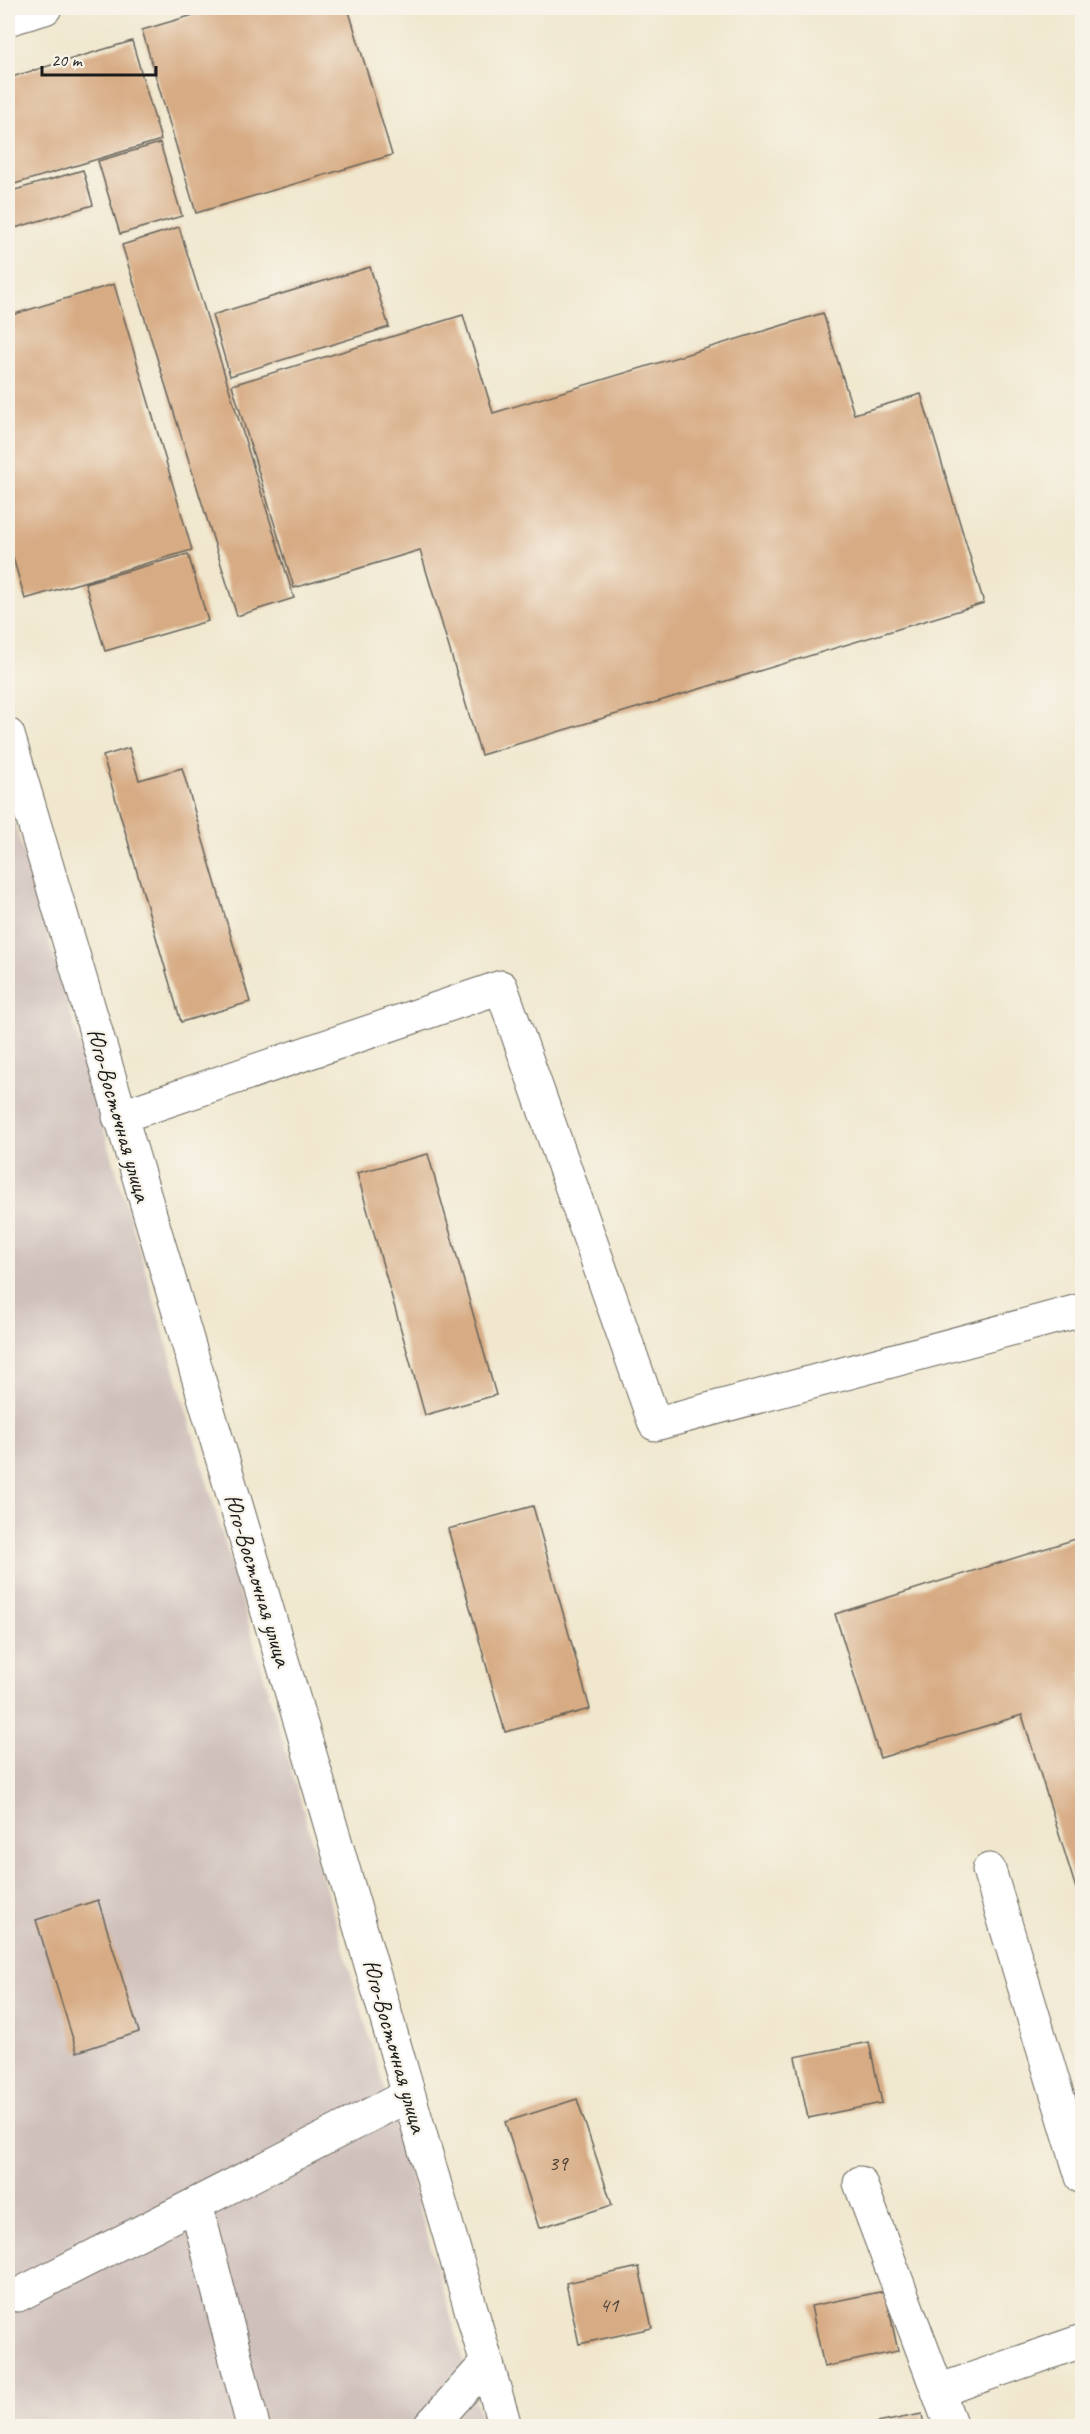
<svg xmlns="http://www.w3.org/2000/svg" width="1090" height="2434" font-family="Caveat,sans-serif">
	<style>
		.industrial { fill: #cfc0bb }
		.building { fill: #d7ab83 }
		.lines { fill: none; stroke-linecap: round; stroke-linejoin: round }
		.minor-casing { stroke: #66635a; stroke-width: 35 }
		.minor { stroke: #fff; stroke-width: 33 }
		.labels { text-anchor: middle; stroke-width: 4.5; stroke-linejoin: round; paint-order: stroke }
		.number-label { font-size: 21px; fill: #4b4036 }
		.street-label { font-size: 24px; fill: #1c1c1c; stroke: #f7f3e8 }
	</style>
	<rect width="100%" height="100%" fill="#f7f3e8"/>
	<filter id="ink" filterUnits="userSpaceOnUse"><feTurbulence type="fractalNoise" baseFrequency=".0167" numOctaves="2"/><feDisplacementMap in="SourceGraphic" scale="12" xChannelSelector="R" yChannelSelector="G"/><feConvolveMatrix kernelMatrix="1 2 1 2 8 2 1 2 1" color-interpolation-filters="sRGB"/></filter>
	<filter id="wash" filterUnits="userSpaceOnUse"><feTurbulence type="fractalNoise" baseFrequency=".008" numOctaves="4" result="noise"/><feDisplacementMap in="SourceGraphic" scale="24" xChannelSelector="R" yChannelSelector="G"/><feGaussianBlur stdDeviation="1.35" result="paint"/><feColorMatrix in="noise" values="0 0 0 0 0 0 0 0 0 0 0 0 0 0 0 0 0 1.4 0 .05"/><feComposite in="paint" operator="in"/></filter>
	<g filter="url(#wash)">
		<rect width="100%" height="100%" fill="#f0e7ce"/>
		<path class="industrial" d="M 8,800 L 483,2426 L 8,2426 Z"/>
		<g id="blocks">
			<path class="building" d="M 217,8 L 348,8 L 392,155 L 196,213 L 142,30 Z
				M 132,41 L 161,140 L 8,186 L 8,78 Z
				M 160,143 L 182,216 L 120,234 L 98,161 Z
				M 83,170 L 93,205 L 8,230 L 8,192 Z
				M 179,227 L 294,598 L 237,616 L 122,245 Z
				M 370,267 L 389,327 L 230,376 L 212,315 Z
				M 114,284 L 192,550 L 25,599 L 8,540 L 8,316 Z
				M 823,313 L 854,414 L 921,394 L 984,603 L 481,755 L 420,550 L 294,588 L 232,385 L 463,315 L 493,413 Z
				M 188,554 L 208,621 L 105,651 L 85,583 Z
				M 129,748 L 139,780 L 182,768 L 250,1002 L 181,1022 L 103,756 Z
				M 428,1154 L 496,1395 L 425,1415 L 357,1173 Z
				M 533,1506 L 590,1709 L 505,1732 L 448,1529 Z
				M 1082,1537 L 1082,1908 L 1022,1715 L 880,1758 L 835,1614 Z
				M 98,1900 L 139,2032 L 77,2052 L 36,1920 Z
				M 869,2042 L 882,2103 L 808,2118 L 795,2057 Z
				M 577,2099 L 612,2205 L 539,2228 L 505,2122 Z
				M 639,2267 L 652,2328 L 579,2344 L 566,2283 Z
				M 885,2291 L 898,2351 L 824,2367 L 811,2306 Z
				M 922,2414 L 924,2426 L 867,2426 L 867,2425 Z"/>
		</g>
	</g>
	<g filter="url(#ink)">
		<use href="#blocks" fill-opacity="0" stroke="#66635a" stroke-width="1.5"/>
		<g class="lines">
			<defs>
				<path id="minor" d="M 8,19 L 45,8
					M 8,735 L 311,1758 L 505,2426
					M 119,1117 L 501,987 L 655,1424 L 1082,1310
					M 989,1870 L 1082,2177
					M 860,2183 L 951,2426
					M 196,2204 L 253,2426
					M 18,2295 L 409,2095
					M 938,2391 L 1082,2341
					M 430,2426 L 487,2363"/>
			</defs>
			<use href="#minor" class="minor-casing"/>
			<use href="#minor" class="minor"/>
		</g>
	</g>
	<g class="labels">
		<g class="number-label">
			<text x="558" y="2170">39</text>
			<text x="609" y="2312">41</text>
		</g>
		<g class="street-label">
			<text transform="translate(119 1115) rotate(74)" y="8">Юго-Восточная улица</text>
			<text transform="translate(258 1580) rotate(73)" y="8">Юго-Восточная улица</text>
			<text transform="translate(395 2046) rotate(74)" y="8">Юго-Восточная улица</text>
		</g>
	</g>
	<rect width="1090" height="2434" fill="none" stroke="#f7f3e8" stroke-width="30"/>
	<path d="M42 66v9h114v-9" fill="none" stroke="#1c1c1c" stroke-width="3"/>
	<text x="51" y="66" font-size="18" fill="#1c1c1c" stroke="#f7f3e8" stroke-width="4.5" paint-order="stroke">20 m</text>
</svg>
